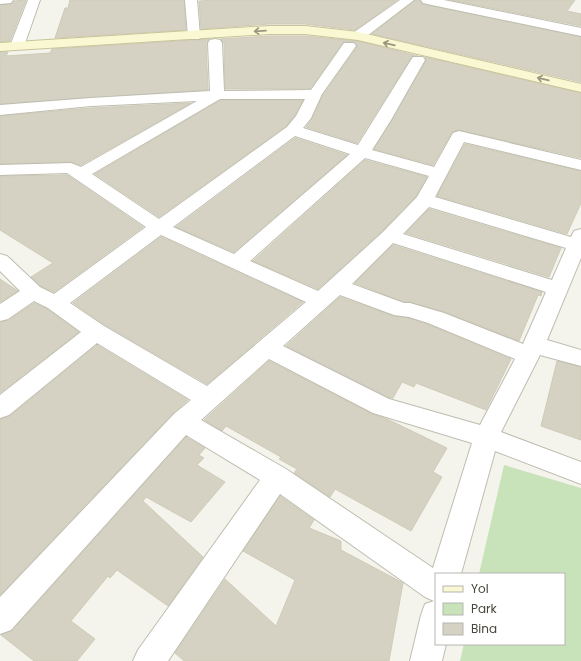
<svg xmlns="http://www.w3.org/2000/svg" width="581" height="661" font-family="Poppins,sans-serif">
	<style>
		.green { fill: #c8e3ba }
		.building { fill: #d5d2c3; stroke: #cfcbb7 }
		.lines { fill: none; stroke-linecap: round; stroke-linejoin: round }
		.street-casing { stroke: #bfbdb0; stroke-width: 2 }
		.secondary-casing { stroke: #c6c49a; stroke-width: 2 }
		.street { fill: #fff; fill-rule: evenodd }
		.secondary { fill: #f9f8d2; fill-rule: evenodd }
		.oneway { stroke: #98967f }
	</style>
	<rect width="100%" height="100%" fill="#f4f4ec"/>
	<path class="green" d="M 504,465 L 581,488 L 581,661 L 460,661 L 464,644 L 564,644 L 564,574 L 479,574 Z"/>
	<path class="building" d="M 26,0 L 10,41 L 0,42 L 0,5 L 11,4 L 14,1 Z
		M 70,0 L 184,0 L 186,30 L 55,38 L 65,8 L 68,8 Z
		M 216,0 L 397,0 L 355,30 L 305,24 L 269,24 L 201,29 L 199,1 Z
		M 415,0 L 420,0 L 422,4 L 427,5 L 581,37 L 581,82 L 372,34 Z
		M 451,0 L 575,0 L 567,11 L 581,14 L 581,26 Z
		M 269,36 L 305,36 L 358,41 L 418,56 L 412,56 L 357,143 L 306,127 L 312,119 L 323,95 L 357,47 L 354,42 L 343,42 L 310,89 L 225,89 L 224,43 L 220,39 Z
		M 209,39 L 206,43 L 208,90 L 0,104 L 0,52 L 8,52 L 6,56 L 50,53 L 52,49 Z
		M 425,57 L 581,93 L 581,158 L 459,130 L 452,132 L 433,165 L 374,149 L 426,61 Z
		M 220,100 L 303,100 L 295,115 L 286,126 L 159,217 L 95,174 Z
		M 191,103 L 81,165 L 71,162 L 0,164 L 0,116 L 91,108 Z
		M 295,138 L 347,155 L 234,252 L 176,227 Z
		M 465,144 L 581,171 L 581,203 L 567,234 L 437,196 Z
		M 365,160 L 427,177 L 416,196 L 382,231 L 318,289 L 253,261 Z
		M 67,175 L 143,227 L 54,292 L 41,286 L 31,277 L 53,263 L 0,230 L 0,176 Z
		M 429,209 L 561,248 L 549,277 L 406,233 Z
		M 161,237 L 303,302 L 207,384 L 105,325 L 73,303 Z
		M 393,245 L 542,292 L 541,296 L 538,295 L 519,341 L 445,312 L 410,302 L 404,302 L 355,283 Z
		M 0,279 L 18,291 L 0,302 Z
		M 340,297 L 393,316 L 409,318 L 427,324 L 511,359 L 486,410 L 416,383 L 414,387 L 402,382 L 393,398 L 390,398 L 286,346 Z
		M 34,303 L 47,309 L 79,332 L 0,393 L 0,322 L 9,320 Z
		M 97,345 L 188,400 L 173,413 L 0,595 L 0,419 L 10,416 Z
		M 269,361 L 372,414 L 387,419 L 447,448 L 433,472 L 442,477 L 411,531 L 335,489 L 330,497 L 294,473 L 297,469 L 279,459 L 281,457 L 226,426 L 222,431 L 204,420 Z
		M 557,361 L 581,367 L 581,440 L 541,426 Z
		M 186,437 L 205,448 L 199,455 L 204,458 L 197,465 L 225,482 L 191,522 L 146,497 L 143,501 L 203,557 L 168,606 L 117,570 L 110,578 L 108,576 L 71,621 L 95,639 L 77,661 L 34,661 L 1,635 L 12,631 Z
		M 280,496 L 314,520 L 309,528 L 341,541 L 341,550 L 403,583 L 389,661 L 184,661 L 175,653 L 225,579 L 276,626 L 295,580 L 243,551 Z"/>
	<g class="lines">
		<defs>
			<path id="street" d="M 0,0 L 13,0 L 11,3 L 0,4 Z
				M 28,0 L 40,0 L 24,46 L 22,49 L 12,49 L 10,46 Z
				M 185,0 L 197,0 L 200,36 L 199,39 L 189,39 L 188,36 Z
				M 400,0 L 414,0 L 363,39 L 353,39 L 352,36 L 353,33 Z
				M 421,0 L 444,0 L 581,28 L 581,36 L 427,4 L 423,3 Z
				M 215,39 L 220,40 L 222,43 L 224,91 L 311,90 L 344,43 L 354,43 L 356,46 L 322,94 L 311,118 L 303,128 L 358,145 L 411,60 L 413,57 L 423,57 L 425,60 L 391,120 L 372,150 L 434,167 L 453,133 L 459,131 L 581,160 L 581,170 L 464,142 L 435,197 L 571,237 L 574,231 L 581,229 L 581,258 L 547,340 L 581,350 L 581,366 L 540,355 L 501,432 L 581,462 L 581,484 L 495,451 L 461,574 L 436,574 L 436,644 L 446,644 L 442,661 L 410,661 L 421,615 L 425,604 L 434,601 L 425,597 L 280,494 L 168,661 L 133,661 L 138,650 L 260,480 L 186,435 L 11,630 L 0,634 L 0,597 L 174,414 L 191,400 L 97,343 L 9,415 L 0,418 L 0,395 L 81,332 L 48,308 L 34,301 L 8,319 L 0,321 L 0,304 L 20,291 L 0,271 L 0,254 L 7,256 L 40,287 L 54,294 L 146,227 L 67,173 L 0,175 L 0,165 L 71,163 L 81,167 L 197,101 L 91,106 L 0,115 L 0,105 L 91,98 L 210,91 L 208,43 L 210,40 ZM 220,99 L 305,99 L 296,116 L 287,127 L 159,219 L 92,174 ZM 295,136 L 350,154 L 234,254 L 173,227 ZM 365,158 L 429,176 L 417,197 L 383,232 L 318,291 L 250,261 ZM 429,207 L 566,248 L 552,280 L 403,234 ZM 161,235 L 306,302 L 207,386 L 104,326 L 70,303 ZM 393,243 L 546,292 L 523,344 L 444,313 L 410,303 L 404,303 L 352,284 ZM 340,295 L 394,315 L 409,317 L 428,323 L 515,359 L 480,425 L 389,399 L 283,346 ZM 269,359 L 373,413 L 472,443 L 433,568 L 286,469 L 201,420 Z"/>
			<path id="secondary" d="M 269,26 L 305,26 L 358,32 L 581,84 L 581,92 L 358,40 L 305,34 L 269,34 L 0,51 L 0,43 Z"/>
		</defs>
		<use href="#street" class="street-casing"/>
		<use href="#secondary" class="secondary-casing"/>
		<use href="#street" class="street"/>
		<use href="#secondary" class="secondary"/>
	</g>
	<defs><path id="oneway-shaft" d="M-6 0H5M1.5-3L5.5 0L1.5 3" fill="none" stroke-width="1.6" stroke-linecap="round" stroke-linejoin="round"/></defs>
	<g class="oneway">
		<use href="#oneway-shaft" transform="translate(260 31) rotate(176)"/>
		<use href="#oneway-shaft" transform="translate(389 44) rotate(-167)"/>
		<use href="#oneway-shaft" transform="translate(543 79) rotate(-167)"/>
	</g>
	<rect x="435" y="573" width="130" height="72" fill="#ffffff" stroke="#b6b5b1"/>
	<rect x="443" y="586" width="20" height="6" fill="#f9f8d2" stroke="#b6b5b1"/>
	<text x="471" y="593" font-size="12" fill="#48463b">Yol</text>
	<rect x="443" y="603" width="20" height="12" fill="#c8e3ba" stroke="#b6b5b1"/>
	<text x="471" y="613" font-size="12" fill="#48463b">Park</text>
	<rect x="443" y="623" width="20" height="12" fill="#d5d2c3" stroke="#b6b5b1"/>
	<text x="471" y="633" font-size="12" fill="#48463b">Bina</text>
</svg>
